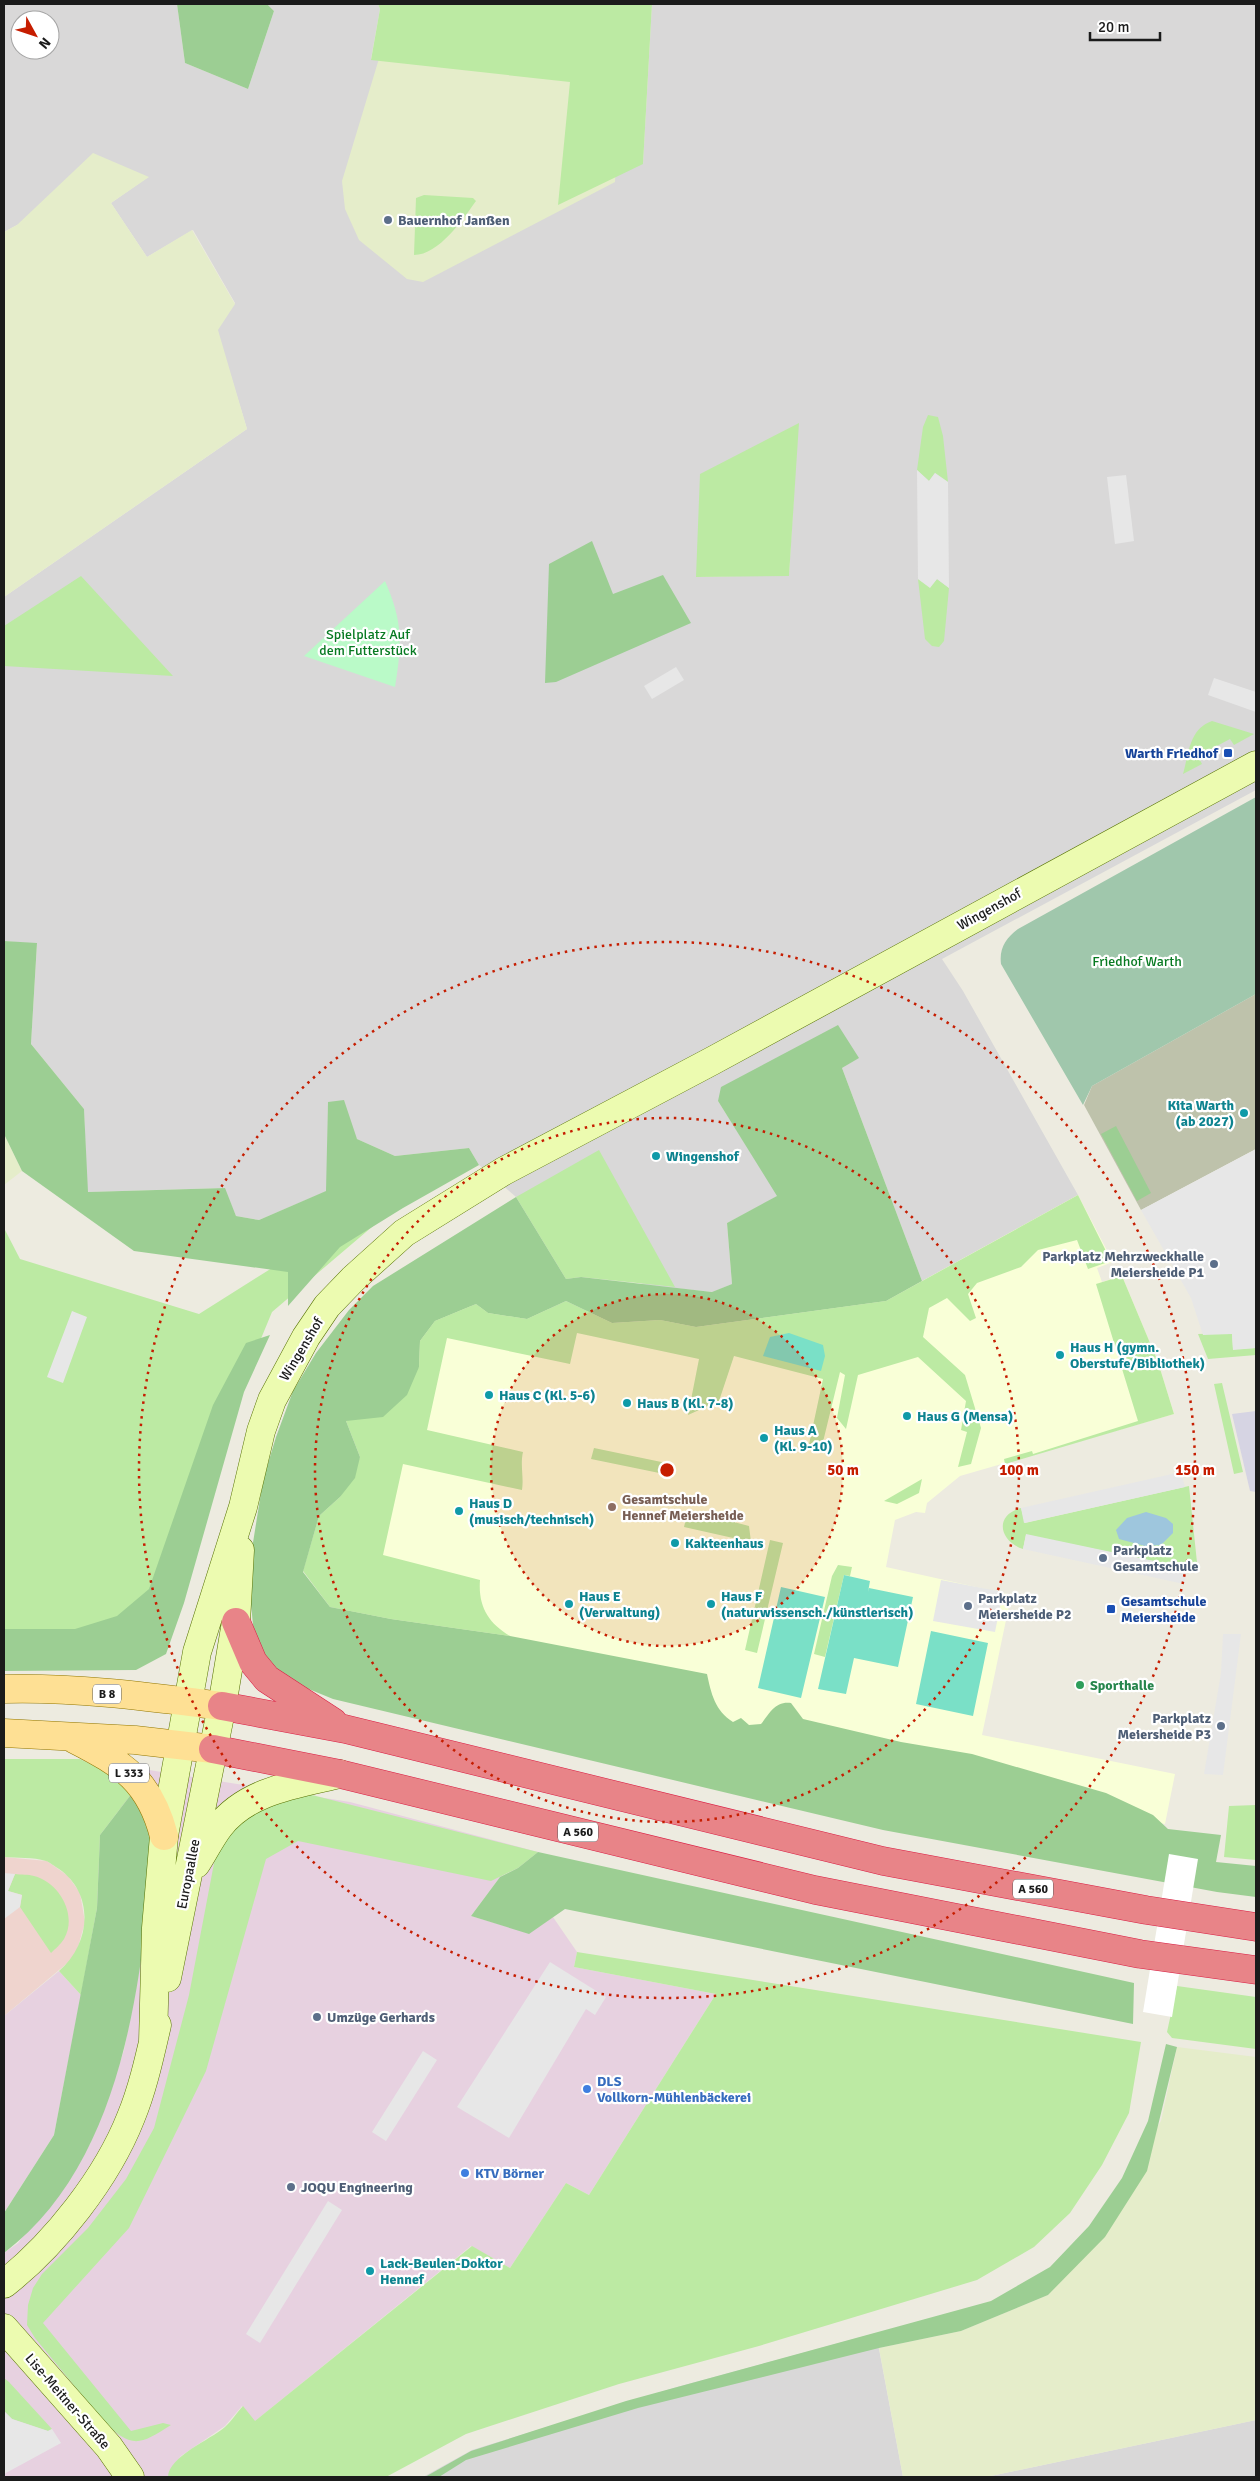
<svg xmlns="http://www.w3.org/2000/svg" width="1260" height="2481" font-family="Signika,sans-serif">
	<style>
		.residential { fill: #d9d8d8; fill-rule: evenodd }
		.commercial { fill: #efd4ce }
		.industrial { fill: #e7d1e0 }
		.education { fill: #f9ffd7 }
		.construction { fill: #bec2ab }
		.farmland { fill: #e5edca }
		.grass { fill: #bceaa3 }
		.forest { fill: #9cce93 }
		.cemetery { fill: #a0c7ac }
		.park { fill: #bafac8 }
		.pitch { fill: #7ae0c7 }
		.parking { fill: #e7e7e7 }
		.plaza { fill: #d6d4e3 }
		.water { fill: #9ec6dd }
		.pier { fill: #fff }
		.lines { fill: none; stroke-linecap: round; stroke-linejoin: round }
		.secondary-casing { stroke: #567202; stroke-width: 29 }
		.primary-casing { stroke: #927700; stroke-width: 29 }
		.highway-casing { stroke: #da1e44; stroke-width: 29 }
		.secondary { stroke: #ecfbb0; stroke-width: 28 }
		.primary { stroke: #fee094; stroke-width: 28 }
		.highway { stroke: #e88488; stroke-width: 28 }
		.ring { fill: none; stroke: #c61d00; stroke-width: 2.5; stroke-dasharray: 2.5 5 }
		.service-dot { fill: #5c6f8a; stroke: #fff; stroke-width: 2 }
		.transit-dot { fill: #1a4fb4; stroke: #fff; stroke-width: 2 }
		.culture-dot { fill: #0f9aa8; stroke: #fff; stroke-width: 2 }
		.education-dot { fill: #8d6e63; stroke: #fff; stroke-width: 2 }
		.leisure-dot { fill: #2e9e5b; stroke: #fff; stroke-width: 2 }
		.shop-dot { fill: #3f7fe0; stroke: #fff; stroke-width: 2 }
		.labels { text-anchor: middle; stroke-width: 4.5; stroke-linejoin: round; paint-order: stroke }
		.shield { fill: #fff; stroke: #5f5f5f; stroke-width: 1 }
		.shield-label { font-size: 12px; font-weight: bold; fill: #1b1b1b }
		.service-label { font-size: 14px; font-weight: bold; fill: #4e5e75; stroke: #fff; text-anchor: start }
		.park-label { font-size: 14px; fill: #087a22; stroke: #fff }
		.transit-label { font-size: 14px; font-weight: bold; fill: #164399; stroke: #fff; text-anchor: end }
		.street-label { font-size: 14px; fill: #1b1b1b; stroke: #fff }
		.culture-label { font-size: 14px; font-weight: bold; fill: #0d838f; stroke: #fff; text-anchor: start }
		.education-label { font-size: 14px; font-weight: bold; fill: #785e54; stroke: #fff; text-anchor: start }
		.leisure-label { font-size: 14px; font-weight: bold; fill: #27864d; stroke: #fff; text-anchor: start }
		.shop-label { font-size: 14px; font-weight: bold; fill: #366cbe; stroke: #fff; text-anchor: start }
		.centre { fill: #c61d00; stroke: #fff; stroke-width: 2.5 }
		.ring-label { font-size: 15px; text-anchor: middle; font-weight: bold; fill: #c61d00; stroke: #fff; stroke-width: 4.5; stroke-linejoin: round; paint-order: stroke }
	</style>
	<rect width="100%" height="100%" fill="#edebe0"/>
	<path class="residential" d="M 4,4 L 177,4 L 185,63 L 248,89 L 274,11 L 267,4 L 378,4 L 380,9 L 371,59 L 496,73 L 643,164 L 652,4 L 1256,4 L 1256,790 L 942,959 L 963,991 L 1078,1195 L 922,1281 L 842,1068 L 858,1058 L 718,1101 L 778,1196 L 727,1223 L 732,1284 L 713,1292 L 644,1285 L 516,1197 L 479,1165 L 469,1148 L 395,1156 L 357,1139 L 328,1102 L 327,1191 L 259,1220 L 236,1216 L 224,1188 L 87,1192 L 84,1109 L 31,1044 L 37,944 L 4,941 L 4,597 L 247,429 L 217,330 L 235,303 L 193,230 L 147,257 L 111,203 L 148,177 L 17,225 L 4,232 ZM 20,20 L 50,20 L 50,50 L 20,50 ZM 798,424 L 789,575 L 696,577 Z
		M 876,2333 L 903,2477 L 423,2477 L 472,2450 L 677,2387 Z
		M 1256,2420 L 1256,2477 L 986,2477 Z"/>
	<path class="commercial" d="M 4,1857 L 47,1861 L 68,1876 L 80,1893 L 85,1922 L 77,1951 L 71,1960 L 4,2016 Z"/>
	<path class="industrial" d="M 80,1759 L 350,1802 L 538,1852 L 500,1877 L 471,1916 L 529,1933 L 553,1917 L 577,1952 L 574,1967 L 716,1994 L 589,2195 L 566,2183 L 510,2268 L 471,2246 L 254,2422 L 242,2406 L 225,2426 L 181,2456 L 172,2467 L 168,2477 L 4,2477 L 4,2253 L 18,2243 L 90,2144 L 105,2108 L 124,2050 L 136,1989 L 145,1929 L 112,1774 Z
		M 59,1971 L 81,1995 L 54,2135 L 4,2213 L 4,2016 Z"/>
	<path class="education" d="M 1078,1195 L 1113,1262 L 1097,1268 L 1102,1282 L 1122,1276 L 1158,1362 L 1174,1414 L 960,1476 L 927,1503 L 925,1513 L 916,1512 L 895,1520 L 886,1567 L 1021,1597 L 1020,1603 L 1010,1601 L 982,1735 L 1175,1774 L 1165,1824 L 572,1704 L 334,1638 L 397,1303 L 641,1313 L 886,1301 Z"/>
	<path class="construction" d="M 1256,994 L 1256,1149 L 1141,1210 L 1084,1105 L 1092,1086 Z"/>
	<path class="farmland" d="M 381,52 L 619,80 L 615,182 L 423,282 L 407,279 L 359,240 L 345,209 L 342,181 Z
		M 93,153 L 149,177 L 111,203 L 147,257 L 192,230 L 235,304 L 218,330 L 247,429 L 4,597 L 4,232 L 17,225 Z
		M 4,1134 L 22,1171 L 4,1185 Z
		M 1177,2047 L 1256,2057 L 1256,2420 L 986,2477 L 903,2477 L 879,2348 L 961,2331 L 1048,2295 L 1161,2121 Z"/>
	<path class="grass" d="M 378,4 L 652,4 L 643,164 L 558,205 L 570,82 L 371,60 L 380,9 Z
		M 424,195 L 473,198 L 476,201 C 463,219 439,255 414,255 L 416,198 Z
		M 928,415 L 938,417 L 943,436 L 948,482 L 935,473 L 929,481 L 917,470 L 923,427 Z
		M 799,423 L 789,576 L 696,577 L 700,474 Z
		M 81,576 L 173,676 L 4,666 L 4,626 Z
		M 918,579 L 930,587 L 937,579 L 949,588 L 944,641 L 939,647 L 932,646 L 925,639 Z
		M 1212,721 L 1254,734 L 1234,745 L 1230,739 L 1198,756 L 1202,764 L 1183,774 C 1189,753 1189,729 1212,721 Z
		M 599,1150 L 675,1287 L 581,1277 L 566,1279 L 516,1197 Z
		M 1078,1195 L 1111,1261 L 1088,1269 L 1077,1240 L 1038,1250 L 1021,1267 L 977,1283 L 968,1294 L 976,1318 L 970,1321 L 947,1298 L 929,1308 L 923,1337 L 965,1375 L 981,1428 L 971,1464 L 958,1467 L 967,1432 L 961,1430 L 966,1401 L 918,1357 L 858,1375 L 846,1429 L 837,1418 L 845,1375 L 840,1372 L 822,1446 L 808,1449 L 823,1379 L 734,1356 L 719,1401 L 688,1415 L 699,1359 L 577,1333 L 570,1364 L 447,1338 L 427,1430 L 523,1452 C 520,1465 524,1477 522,1490 L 403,1464 L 383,1555 L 480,1580 C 478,1606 488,1623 510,1636 L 391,1619 L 330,1607 L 303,1571 L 319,1516 L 340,1497 L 360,1457 L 346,1421 L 419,1367 L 420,1341 L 435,1321 L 476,1304 L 488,1313 L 527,1319 L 566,1301 L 612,1323 L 660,1320 L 696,1327 L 886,1301 Z
		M 372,1205 L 386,1215 L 272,1312 L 135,1644 L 4,1645 L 4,1228 L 20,1259 L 199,1314 Z
		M 1122,1276 L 1158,1362 L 1174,1414 L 1005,1464 L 1004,1459 L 1032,1451 L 1033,1454 L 1138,1421 L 1096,1284 Z
		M 1232,1333 L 1233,1349 L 1256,1348 L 1256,1355 L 1208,1359 L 1198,1334 Z
		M 1222,1383 L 1243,1472 L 1234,1474 L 1214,1384 Z
		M 594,1448 L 671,1464 L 669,1475 L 591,1459 Z
		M 922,1479 L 919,1493 L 897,1504 L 884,1501 Z
		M 1189,1486 L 1198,1572 L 1187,1571 L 1187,1568 L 1026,1535 L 1023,1549 C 999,1541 994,1515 1021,1508 L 1025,1523 Z
		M 688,1510 L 749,1526 L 751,1542 L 684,1527 Z
		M 770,1540 L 783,1543 L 757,1653 L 745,1650 Z
		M 838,1565 L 852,1567 L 850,1576 L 844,1575 L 825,1657 L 814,1654 L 832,1576 Z
		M 4,1759 L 80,1759 L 112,1774 L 133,1792 L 100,1835 L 97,1908 L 81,1995 L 59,1971 C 91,1944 95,1894 59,1869 C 55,1867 50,1862 46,1861 C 33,1857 17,1858 4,1857 Z
		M 308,1794 L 538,1852 L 518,1868 L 491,1881 L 298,1841 L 266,1859 L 206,2071 L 129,2228 L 43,2323 L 131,2431 L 163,2423 L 171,2425 C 140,2445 132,2449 104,2422 L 35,2338 L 27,2325 L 28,2305 L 33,2288 L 42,2274 L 88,2228 L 126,2179 L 154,2128 L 189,1995 L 215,1858 L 231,1827 L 258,1804 Z
		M 1256,1805 L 1256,1860 L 1224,1857 L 1229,1806 Z
		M 15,1874 C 21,1875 28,1874 34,1876 C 59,1882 78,1915 64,1939 C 61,1944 55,1949 51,1953 L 20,1907 L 22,1895 L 8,1891 Z
		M 577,1952 L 1141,2042 L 1129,2113 L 1102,2165 L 1070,2213 L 1034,2247 L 977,2280 L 759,2346 L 619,2384 L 466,2434 L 386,2477 L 168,2477 C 169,2456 210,2440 225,2427 C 232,2421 237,2412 243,2406 L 255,2421 L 472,2246 L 510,2268 L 566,2183 L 589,2195 L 716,1994 L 574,1967 Z
		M 1177,1986 L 1256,1997 L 1256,2049 L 1172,2038 L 1167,2032 Z
		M 4,2378 L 9,2382 L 52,2429 L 48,2431 L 12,2419 L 4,2411 Z"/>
	<path class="forest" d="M 177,4 L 267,4 L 274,11 L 248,89 L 185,63 Z
		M 592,541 L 613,594 L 663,575 L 691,623 L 556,682 L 545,683 L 549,564 Z
		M 4,941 L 37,943 L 31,1044 L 84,1109 L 88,1192 L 225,1188 L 236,1216 L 259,1220 L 326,1191 L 328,1102 L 344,1100 L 357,1139 L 395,1156 L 469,1148 L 479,1165 L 403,1208 L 340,1247 L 288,1306 L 288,1272 L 134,1251 L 22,1171 L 4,1134 Z
		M 838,1025 L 859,1058 L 842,1068 L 922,1281 L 886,1301 L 696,1327 L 660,1320 L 612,1323 L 566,1301 L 527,1319 L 488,1313 L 476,1304 L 435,1321 L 420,1341 L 419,1367 L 407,1395 L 383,1417 L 346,1421 L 360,1457 L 355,1478 L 340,1497 L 319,1516 L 303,1572 L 330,1607 L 391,1619 L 510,1636 L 707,1674 C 711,1693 715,1711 733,1722 L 741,1718 L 749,1725 L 761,1724 C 770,1713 775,1701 791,1703 L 803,1719 L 901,1742 L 972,1754 L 1106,1793 L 1153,1815 L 1168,1829 L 1221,1835 L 1216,1862 L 1256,1866 L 1256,1897 L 1217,1892 L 883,1830 L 333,1699 L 282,1678 L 255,1645 L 248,1574 L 263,1480 L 276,1437 L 293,1391 L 316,1353 L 349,1310 L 373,1286 L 516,1197 L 566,1279 L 581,1277 L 712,1292 L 732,1284 L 727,1223 L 777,1196 L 718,1101 L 721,1087 Z
		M 1116,1126 L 1151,1193 L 1137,1201 L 1101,1134 Z
		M 270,1335 L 244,1392 L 184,1603 L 166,1654 L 136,1670 L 4,1671 L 4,1629 L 75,1629 L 117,1616 L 149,1589 L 213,1405 L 246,1343 Z
		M 133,1792 C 139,1805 153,1827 154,1840 C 157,1855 149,1895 147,1912 C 134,2032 106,2176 4,2253 L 4,2213 L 54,2135 L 97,1908 L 100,1835 Z
		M 538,1852 L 1134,1983 L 1133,2024 L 565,1909 L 529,1934 L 471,1916 L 500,1877 L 518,1868 Z
		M 1166,2044 L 1177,2047 L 1147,2171 L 1105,2237 L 1048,2295 L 961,2331 L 879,2348 L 638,2408 L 466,2460 L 439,2477 L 425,2477 L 471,2451 L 626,2401 L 991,2301 L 1050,2267 L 1089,2226 L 1122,2178 L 1148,2121 Z"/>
	<path class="cemetery" d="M 1256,797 L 1256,994 L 1092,1086 L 1083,1105 L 1001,964 C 999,948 1006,938 1018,929 Z"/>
	<path class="park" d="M 385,581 C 403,622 402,643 395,687 L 304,656 Z"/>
	<path class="pitch" d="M 789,1333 L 823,1345 L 825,1356 L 821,1371 L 763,1356 L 770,1337 Z
		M 844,1575 L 870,1581 L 868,1592 L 869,1588 L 913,1597 L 898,1667 L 854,1658 L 846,1694 L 818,1689 Z
		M 781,1587 L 825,1597 L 801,1698 L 758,1688 Z
		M 931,1631 L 988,1643 L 973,1716 L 916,1704 Z"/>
	<path class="parking" d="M 917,470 L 929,481 L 935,473 L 948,482 L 949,588 L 937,579 L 930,588 L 918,579 Z
		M 1126,475 L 1134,541 L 1115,544 L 1107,477 Z
		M 676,667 L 684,680 L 652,699 L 644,686 Z
		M 1214,678 L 1256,692 L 1256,712 L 1208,695 Z
		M 1256,1149 L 1256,1348 L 1233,1350 L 1232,1334 L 1203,1335 L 1191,1298 L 1141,1210 Z
		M 72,1311 L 87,1317 L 63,1383 L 47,1377 Z
		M 1181,1472 L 1185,1487 L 1024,1523 L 1021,1508 Z
		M 1026,1534 L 1187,1568 L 1184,1584 L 1023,1549 Z
		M 941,1580 L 1003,1592 L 995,1632 L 933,1621 Z
		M 1223,1634 L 1241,1634 L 1223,1775 L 1204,1774 L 1221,1673 Z
		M 4,1873 L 15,1874 L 8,1891 L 22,1895 L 20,1907 L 4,1919 Z
		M 550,1962 L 606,1997 L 595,2015 L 586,2009 L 509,2138 L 457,2107 Z
		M 423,2051 L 437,2060 L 386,2141 L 372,2132 Z
		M 328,2201 L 342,2210 L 260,2343 L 246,2334 Z
		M 4,2411 L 12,2419 L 48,2431 L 52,2429 L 61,2443 L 4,2474 Z"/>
	<path class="plaza" d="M 1256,1411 L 1256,1492 L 1250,1491 L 1232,1414 Z"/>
	<path class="water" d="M 1146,1512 L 1166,1518 L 1173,1524 L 1173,1533 L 1161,1545 L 1145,1546 L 1119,1539 L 1116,1530 L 1127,1518 Z"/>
	<path class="pier" d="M 1169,1854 L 1198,1859 L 1172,2017 L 1143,2012 Z"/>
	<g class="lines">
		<defs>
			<path id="secondary" d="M 196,1864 C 204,1852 210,1839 219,1827 C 247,1790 298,1784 340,1774
				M 167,1978 L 222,1706 L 236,1622 L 240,1550
				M 153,2042 L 156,1928 L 164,1836 L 197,1652 L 243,1507 L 261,1431 L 272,1400 L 306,1337 L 327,1306 L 353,1279 L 404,1233 L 504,1171 L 712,1061 L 1256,765
				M 4,2284 C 55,2244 107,2178 131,2117 C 143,2088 150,2055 157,2025
				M 4,2328 L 109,2447 L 130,2477"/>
			<path id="primary" d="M 4,1689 C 76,1687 150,1697 222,1706
				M 4,1733 L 135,1740 L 213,1749
				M 74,1739 C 123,1764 150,1781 164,1836"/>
			<path id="highway" d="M 236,1622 L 253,1662 L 267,1679 L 333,1722
				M 222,1706 L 345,1729 L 883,1861 L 1146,1910 L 1256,1927
				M 213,1749 L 340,1774 L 815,1890 L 1140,1954 L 1256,1970"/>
		</defs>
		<use href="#secondary" class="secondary-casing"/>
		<use href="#primary" class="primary-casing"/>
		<use href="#highway" class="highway-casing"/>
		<use href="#secondary" class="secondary"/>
		<use href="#primary" class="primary"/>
		<use href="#highway" class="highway"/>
	</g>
	<circle cx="667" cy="1470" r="176" fill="#c61d00" fill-opacity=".12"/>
	<g class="ring">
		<circle cx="667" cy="1470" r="176"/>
		<circle cx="667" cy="1470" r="352"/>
		<circle cx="667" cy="1470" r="528"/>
	</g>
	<g class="service-dot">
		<circle cx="388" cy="220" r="5"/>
		<circle cx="1214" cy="1264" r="5"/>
		<circle cx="1103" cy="1558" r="5"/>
		<circle cx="968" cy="1606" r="5"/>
		<circle cx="1221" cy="1726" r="5"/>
		<circle cx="317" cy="2017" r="5"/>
		<circle cx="291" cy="2187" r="5"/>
	</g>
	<g class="transit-dot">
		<rect x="1223" y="748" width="10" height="10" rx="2.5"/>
		<rect x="1106" y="1604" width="10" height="10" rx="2.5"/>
	</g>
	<g class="culture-dot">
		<circle cx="1244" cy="1113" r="5"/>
		<circle cx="656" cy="1156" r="5"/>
		<circle cx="1060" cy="1355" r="5"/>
		<circle cx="489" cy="1395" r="5"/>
		<circle cx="627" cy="1403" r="5"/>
		<circle cx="907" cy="1416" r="5"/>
		<circle cx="764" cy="1438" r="5"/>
		<circle cx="459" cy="1511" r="5"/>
		<circle cx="675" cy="1543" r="5"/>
		<circle cx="569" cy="1604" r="5"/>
		<circle cx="711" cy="1604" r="5"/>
		<circle cx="370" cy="2271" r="5"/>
	</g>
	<circle class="education-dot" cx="612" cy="1507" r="5"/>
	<circle class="leisure-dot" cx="1080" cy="1685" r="5"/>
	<g class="shop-dot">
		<circle cx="587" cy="2089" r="5"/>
		<circle cx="465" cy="2173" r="5"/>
	</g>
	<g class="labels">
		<g class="shield">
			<rect x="93" y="1684.5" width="28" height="19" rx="4"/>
			<rect x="109" y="1763.5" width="40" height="19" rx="4"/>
			<rect x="558" y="1822.5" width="40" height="19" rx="4"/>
			<rect x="1013" y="1879.5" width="40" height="19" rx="4"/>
		</g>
		<g class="shield-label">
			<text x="107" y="1698">B 8</text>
			<text x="129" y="1777">L 333</text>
			<text x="578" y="1836">A 560</text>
			<text x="1033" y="1893">A 560</text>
		</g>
		<g class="service-label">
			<text x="398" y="225">Bauernhof Janßen</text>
			<text x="1204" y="1261" text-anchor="end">Parkplatz Mehrzweckhalle<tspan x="1204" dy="16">Meiersheide P1</tspan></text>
			<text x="1113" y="1555">Parkplatz<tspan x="1113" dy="16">Gesamtschule</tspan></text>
			<text x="978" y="1603">Parkplatz<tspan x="978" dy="16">Meiersheide P2</tspan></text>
			<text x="1211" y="1723" text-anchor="end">Parkplatz<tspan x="1211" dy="16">Meiersheide P3</tspan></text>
			<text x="327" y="2022">Umzüge Gerhards</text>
			<text x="301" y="2192">JOQU Engineering</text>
		</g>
		<g class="park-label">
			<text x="368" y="639">Spielplatz Auf<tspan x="368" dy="16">dem Futterstück</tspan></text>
			<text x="1137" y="966">Friedhof Warth</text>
		</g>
		<g class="transit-label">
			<text x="1218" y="758">Warth Friedhof</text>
			<text x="1121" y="1606" text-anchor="start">Gesamtschule<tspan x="1121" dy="16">Meiersheide</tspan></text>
		</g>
		<g class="street-label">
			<text transform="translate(989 909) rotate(-29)" y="5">Wingenshof</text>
			<text transform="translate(301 1349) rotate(-59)" y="5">Wingenshof</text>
			<text transform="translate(188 1874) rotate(-79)" y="5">Europaallee</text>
			<text transform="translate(68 2401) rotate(49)" y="5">Lise-Meitner-Straße</text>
		</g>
		<g class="culture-label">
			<text x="1234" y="1110" text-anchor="end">Kita Warth<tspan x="1234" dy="16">(ab 2027)</tspan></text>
			<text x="666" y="1161">Wingenshof</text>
			<text x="1070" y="1352">Haus H (gymn.<tspan x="1070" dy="16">Oberstufe/Bibliothek)</tspan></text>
			<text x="499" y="1400">Haus C (Kl. 5-6)</text>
			<text x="637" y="1408">Haus B (Kl. 7-8)</text>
			<text x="917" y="1421">Haus G (Mensa)</text>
			<text x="774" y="1435">Haus A<tspan x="774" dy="16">(Kl. 9-10)</tspan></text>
			<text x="469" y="1508">Haus D<tspan x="469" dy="16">(musisch/technisch)</tspan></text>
			<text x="685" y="1548">Kakteenhaus</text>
			<text x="579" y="1601">Haus E<tspan x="579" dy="16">(Verwaltung)</tspan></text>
			<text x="721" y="1601">Haus F<tspan x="721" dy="16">(naturwissensch./künstlerisch)</tspan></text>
			<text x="380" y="2268">Lack-Beulen-Doktor<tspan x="380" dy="16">Hennef</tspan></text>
		</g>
		<g class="education-label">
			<text x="622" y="1504">Gesamtschule<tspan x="622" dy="16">Hennef Meiersheide</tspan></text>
		</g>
		<g class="leisure-label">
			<text x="1090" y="1690">Sporthalle</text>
		</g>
		<g class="shop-label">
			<text x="597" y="2086">DLS<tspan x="597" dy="16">Vollkorn-Mühlenbäckerei</tspan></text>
			<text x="475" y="2178">KTV Börner</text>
		</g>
	</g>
	<circle cx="667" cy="1470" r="8" class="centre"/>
	<g class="ring-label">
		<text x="843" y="1475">50 m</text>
		<text x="1019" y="1475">100 m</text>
		<text x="1195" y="1475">150 m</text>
	</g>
	<rect width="1260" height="2481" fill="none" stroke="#1b1b1b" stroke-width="10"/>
	<g transform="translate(35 35) rotate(130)"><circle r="24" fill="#ffffff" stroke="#a4a4a4"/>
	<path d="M0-4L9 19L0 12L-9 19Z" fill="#c61d00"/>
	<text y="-8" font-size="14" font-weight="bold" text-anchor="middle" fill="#1b1b1b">N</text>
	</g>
	<path d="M1090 32v8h70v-8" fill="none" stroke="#1b1b1b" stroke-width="2.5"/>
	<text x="1098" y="32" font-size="15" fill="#1b1b1b" stroke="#ffffff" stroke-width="4" paint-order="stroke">20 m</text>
</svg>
